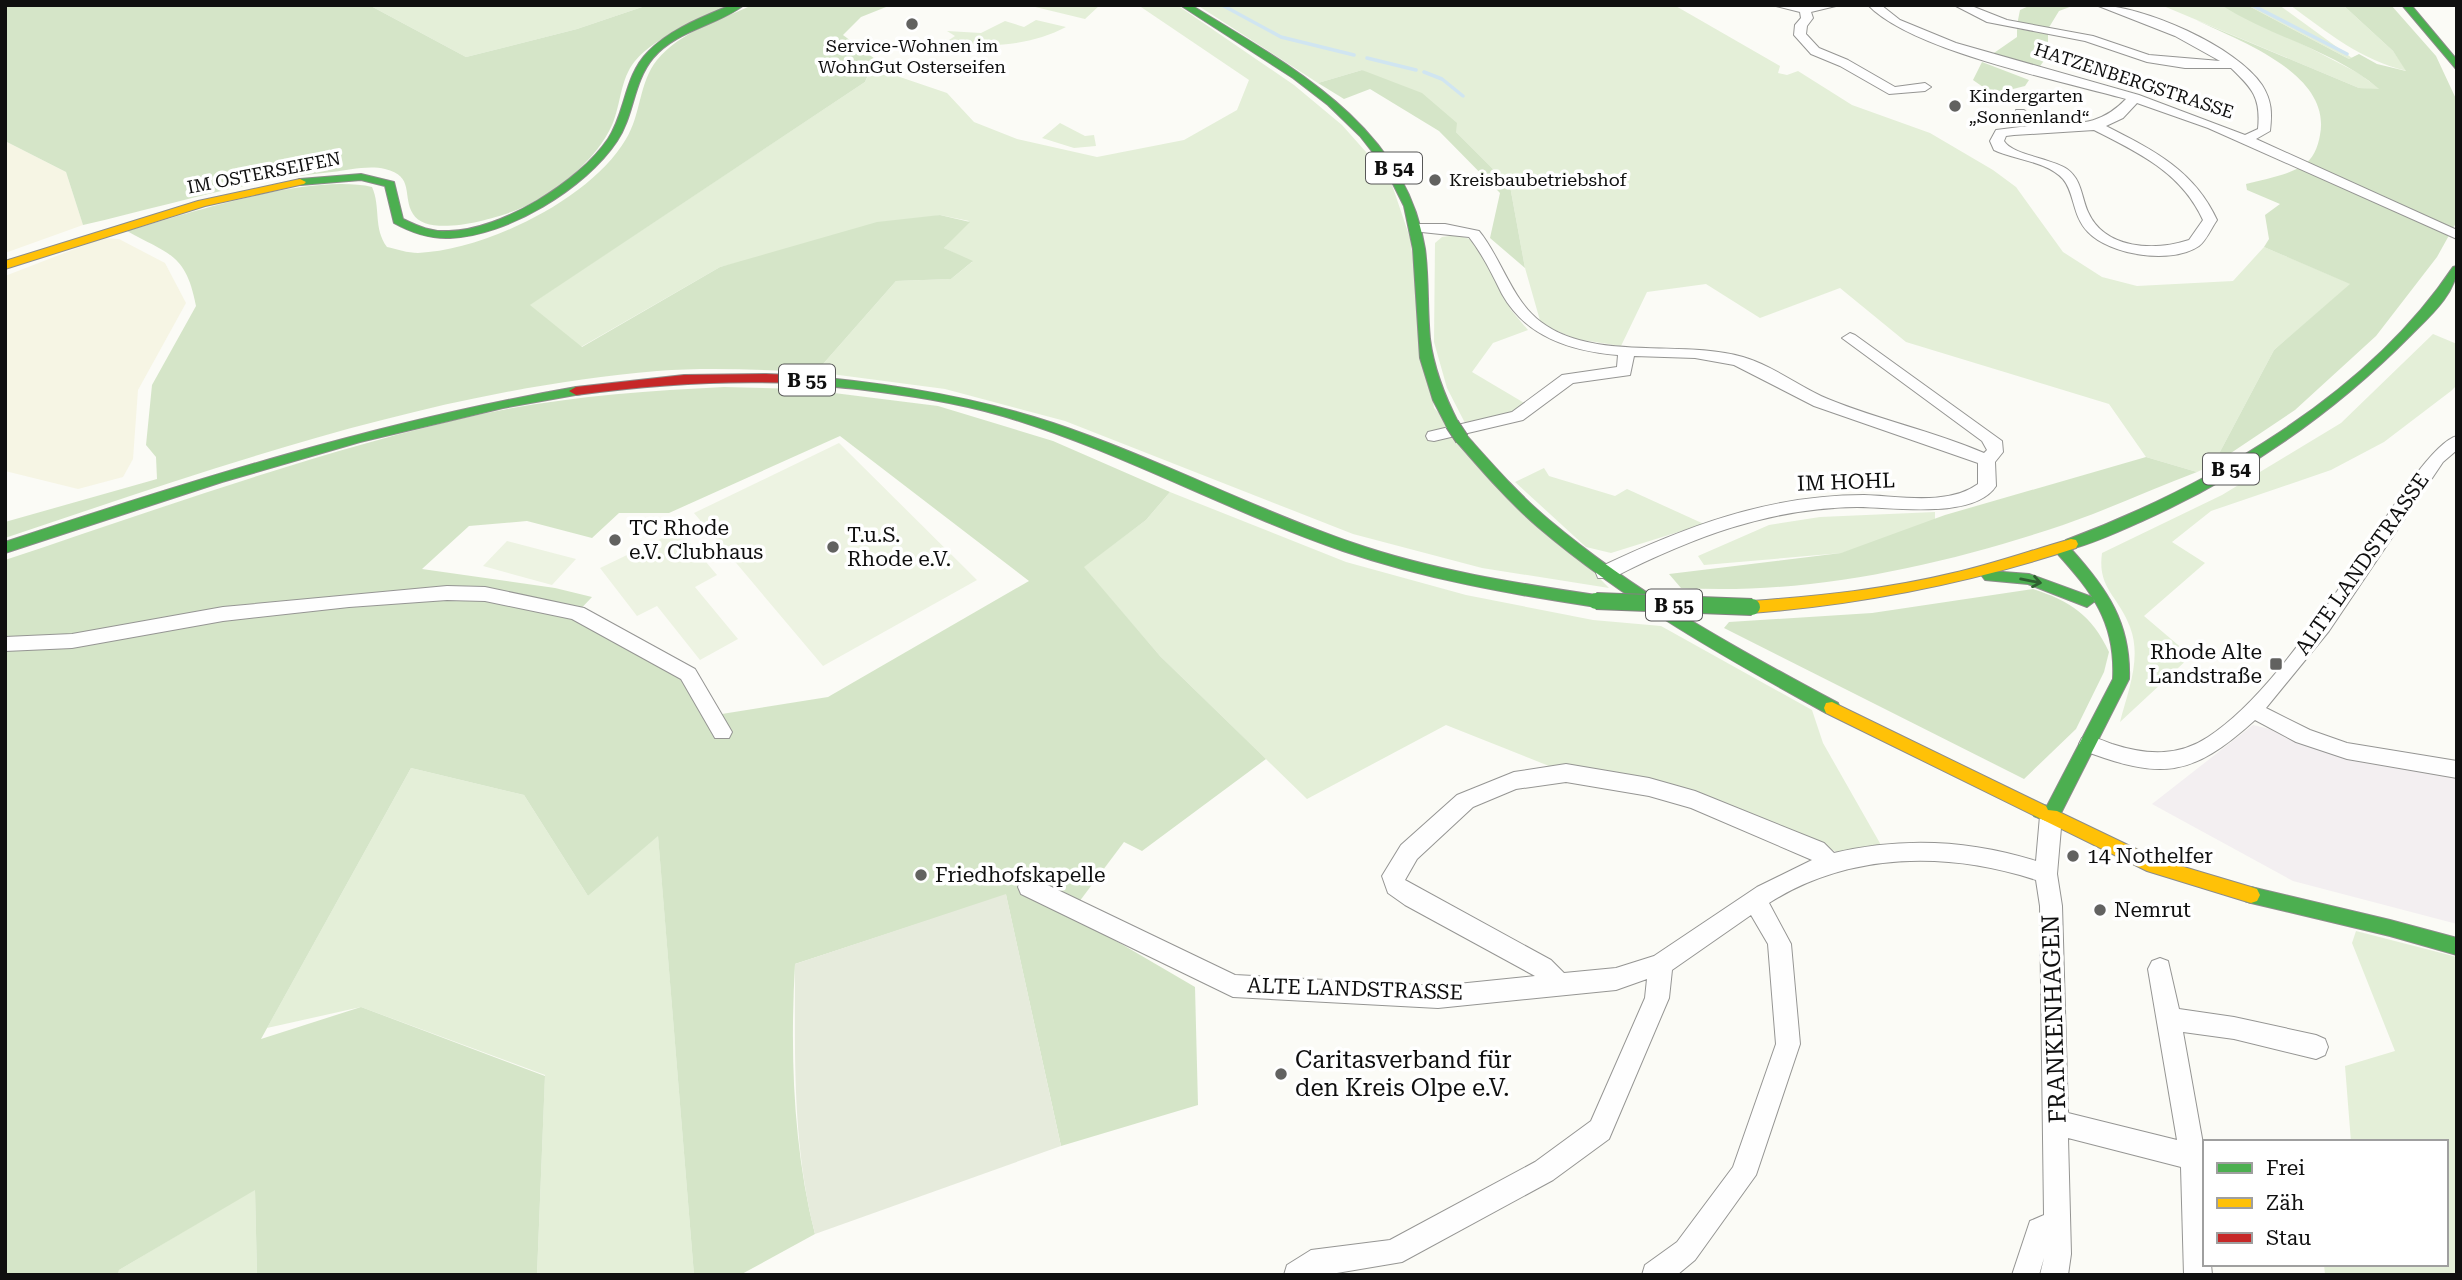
<svg xmlns="http://www.w3.org/2000/svg" width="2462" height="1280" font-family="'Roboto Serif',serif">
	<style>
		.industrial { fill: #f3eff1 }
		.farmland { fill: #f6f5e4 }
		.green { fill: #e4efd8 }
		.forest { fill: #d5e5c8; fill-rule: evenodd }
		.cemetery { fill: #e6ebdc }
		.pitch { fill: #edf3e2 }
		.lines { fill: none; stroke-linecap: round; stroke-linejoin: round }
		.stream { stroke: #d0e5f1; stroke-width: 3.5 }
		.street-casing { stroke: #959593; stroke-width: 2 }
		.fast-casing { stroke: #8c8c8a; stroke-width: 2 }
		.slow-casing { stroke: #8c8c8a; stroke-width: 2 }
		.jam-casing { stroke: #8c8c8a; stroke-width: 2 }
		.street { fill: #fefefe; fill-rule: evenodd }
		.fast { fill: #4caf50; fill-rule: evenodd }
		.slow { fill: #ffc107; fill-rule: evenodd }
		.jam { fill: #c62828; fill-rule: evenodd }
		.fast-bridge-far1-casing { stroke: #838380; stroke-width: 15; stroke-linecap: butt }
		.fast-bridge-casing { stroke: #838380; stroke-width: 18; stroke-linecap: butt }
		.fast-bridge-far1 { stroke: #4caf50; stroke-width: 13 }
		.fast-bridge { stroke: #4caf50; stroke-width: 16 }
		.oneway { stroke: #2e5f30 }
		.poi-dot { fill: #626260; stroke: #fff; stroke-width: 2.5 }
		.labels { text-anchor: middle; stroke-width: 7; stroke-linejoin: round; paint-order: stroke }
		.far-poi-label { font-size: 18px; fill: #0f0f0f; stroke: #fff; text-anchor: start }
		.far-street-label { font-size: 18px; fill: #0f0f0f; stroke: #fff }
		.shield { fill: #fff; stroke: #575757; stroke-width: 2 }
		.shield-label { font-size: 19px; font-weight: bold; fill: #0f0f0f }
		.street-label { font-size: 21px; fill: #0f0f0f; stroke: #fff }
		.poi-label { font-size: 21px; fill: #0f0f0f; stroke: #fff; text-anchor: start }
		.near-street-label { font-size: 24px; fill: #0f0f0f; stroke: #fff }
		.near-poi-label { font-size: 24px; fill: #0f0f0f; stroke: #fff; text-anchor: start }
	</style>
	<rect width="100%" height="100%" fill="#fbfbf6"/>
	<path class="industrial" d="M 2253,725 L 2274,730 L 2320,750 L 2457,776 L 2457,924 L 2293,881 L 2152,804 Z"/>
	<path class="farmland" d="M 5,141 L 66,172 L 83,225 L 5,253 Z
		M 103,238 L 119,239 L 165,263 L 186,303 L 138,390 L 133,459 L 123,477 L 78,489 L 5,471 L 5,276 Z"/>
	<path class="green" d="M 369,5 L 648,5 L 577,29 L 466,57 Z
		M 1027,5 L 1100,5 L 1085,19 Z
		M 1138,5 L 1177,5 L 1294,85 L 1342,125 L 1390,179 L 1410,238 L 1434,408 L 1609,588 L 1482,568 L 1353,534 L 1065,421 L 945,389 L 816,372 L 896,281 L 951,279 L 972,262 L 944,248 L 969,221 L 940,215 L 720,267 L 581,347 L 529,305 L 865,82 L 869,74 L 894,75 L 947,93 L 974,122 L 1017,139 L 1097,157 L 1184,140 L 1237,110 L 1249,80 Z
		M 1197,5 L 1674,5 L 1780,66 L 1778,73 L 1787,75 L 1798,71 L 1852,105 L 1930,133 L 1993,170 L 2016,187 L 2063,252 L 2102,277 L 2137,286 L 2233,281 L 2264,247 L 2351,284 L 2274,350 L 2213,465 L 2197,472 L 2146,457 L 2109,404 L 1906,342 L 1840,288 L 1760,318 L 1706,284 L 1647,292 L 1621,346 L 1576,339 L 1541,324 L 1525,268 L 1510,186 L 1456,132 L 1362,70 L 1318,83 Z
		M 2161,5 L 2221,5 L 2310,48 L 2358,73 L 2381,90 L 2359,88 Z
		M 2247,5 L 2279,5 L 2352,58 L 2349,59 Z
		M 2290,5 L 2343,5 L 2393,51 L 2407,71 C 2361,60 2328,33 2290,5 Z
		M 1036,20 L 1066,27 C 1032,45 985,50 949,40 L 955,36 L 947,31 L 981,33 L 1005,21 L 1024,27 Z
		M 1060,123 L 1085,136 L 1094,135 L 1096,146 L 1074,148 L 1042,138 Z
		M 1457,235 L 1473,240 L 1485,256 L 1511,310 L 1528,330 L 1493,343 L 1472,372 L 1526,404 L 1509,414 L 1465,423 L 1447,388 L 1434,342 L 1435,243 L 1442,237 Z
		M 2433,334 L 2457,344 L 2457,385 L 2451,391 L 2384,442 L 2331,470 L 2211,511 L 2172,542 L 2205,563 L 2144,616 L 2191,656 L 2120,722 C 2128,691 2142,658 2130,627 C 2119,596 2097,589 2102,553 L 2222,495 L 2341,423 Z
		M 1544,468 L 1549,476 L 1615,496 L 1627,489 L 1704,524 L 1611,553 L 1586,547 L 1515,482 Z
		M 1170,492 L 1346,562 L 1466,595 L 1593,620 L 1661,626 L 1812,710 L 1823,743 L 1881,845 L 1837,852 L 1737,808 L 1645,781 L 1549,766 L 1446,725 L 1307,799 L 1160,656 L 1083,567 L 1146,520 Z
		M 1935,512 L 1935,521 L 1842,553 L 1704,565 L 1698,556 L 1769,525 L 1820,517 Z
		M 411,768 L 524,795 L 588,896 L 658,835 L 694,1275 L 537,1275 L 545,1075 L 361,1007 L 267,1028 Z
		M 2356,931 L 2457,957 L 2457,1275 L 2325,1275 L 2324,1264 L 2446,1264 L 2446,1142 L 2351,1142 L 2345,1066 L 2395,1051 L 2352,943 Z
		M 255,1189 L 257,1275 L 118,1275 L 119,1270 Z"/>
	<path class="forest" d="M 5,5 L 369,5 L 466,57 L 577,29 L 648,5 L 731,5 C 700,21 657,35 635,61 C 620,79 621,105 612,125 C 597,160 553,195 519,209 C 497,218 428,239 413,214 C 402,196 415,176 385,169 C 369,165 348,170 332,172 C 247,180 166,206 83,225 L 66,172 L 5,141 Z
		M 753,5 L 891,5 L 861,17 L 843,35 L 875,59 L 865,82 L 530,305 L 582,347 L 720,267 L 877,222 L 940,215 L 970,222 L 944,248 L 973,261 L 951,279 L 896,281 L 816,372 C 763,370 710,367 657,371 C 433,390 217,467 5,538 L 5,522 L 157,479 L 156,457 L 146,445 L 152,385 L 196,306 C 186,254 170,255 127,231 C 189,213 309,173 372,187 C 381,207 373,228 387,247 C 396,249 408,253 418,253 C 486,250 591,199 626,139 C 641,115 639,82 657,60 C 680,32 721,19 753,5 Z
		M 2031,5 L 2075,5 L 2059,11 L 2048,29 L 2017,25 L 2020,10 Z
		M 2221,5 L 2247,5 L 2349,59 L 2359,54 L 2377,64 L 2406,71 L 2393,51 L 2343,5 L 2391,5 L 2436,56 L 2457,101 L 2457,221 L 2437,257 L 2376,336 L 2295,410 L 2213,465 L 2274,350 L 2350,284 L 2264,247 L 2269,239 L 2265,215 L 2280,204 L 2247,190 L 2246,184 C 2264,179 2286,176 2302,166 C 2313,160 2318,147 2320,135 C 2332,74 2240,41 2196,20 L 2359,88 L 2379,89 C 2333,50 2271,37 2221,5 Z
		M 2017,29 L 2048,34 L 2048,55 L 2038,69 L 1991,55 L 2017,37 Z
		M 1982,62 L 2029,80 L 2025,86 L 1993,94 L 1973,80 Z
		M 1362,70 L 1422,93 L 1457,123 L 1456,132 L 1510,186 L 1525,268 L 1490,238 L 1500,193 L 1439,131 L 1370,89 L 1344,99 L 1318,83 Z
		M 724,387 L 802,389 L 938,406 L 1053,441 L 1170,492 L 1146,520 L 1084,567 L 1160,656 L 1266,759 L 1142,851 L 1124,842 L 1070,914 L 1195,987 L 1198,1105 L 1061,1146 L 1006,895 L 795,964 C 790,1053 793,1147 815,1234 L 740,1275 L 694,1275 L 658,836 L 588,896 L 524,795 L 411,768 L 261,1039 L 361,1007 L 545,1076 L 537,1275 L 257,1275 L 255,1190 L 119,1270 L 118,1275 L 5,1275 L 5,560 C 162,508 320,450 482,414 C 561,397 643,391 724,387 ZM 840,436 L 1029,581 L 828,697 L 703,717 L 681,678 L 572,618 L 592,597 L 555,588 L 422,569 L 469,526 L 527,521 L 592,538 L 619,513 L 669,513 Z
		M 2146,457 L 2197,472 C 2147,491 2098,514 2048,530 C 1930,568 1805,595 1681,588 L 1669,574 L 1841,553 L 1945,515 Z
		M 2033,589 C 2070,601 2092,615 2109,652 L 2104,672 L 2076,729 L 2024,779 L 1724,628 L 1729,622 L 1872,613 Z"/>
	<path class="cemetery" d="M 1006,894 L 1061,1146 L 815,1234 C 792,1143 795,1057 795,964 Z"/>
	<path class="pitch" d="M 839,443 L 977,580 L 823,666 L 694,513 Z
		M 679,530 L 717,575 L 695,587 L 738,639 L 700,660 L 657,606 L 637,616 L 600,568 Z
		M 507,541 L 576,559 L 552,585 L 483,566 Z"/>
	<g class="lines">
		<path class="stream" d="M 1222,5 L 1281,37 L 1354,55
			M 2252,5 L 2347,54
			M 1367,58 L 1416,70
			M 1424,72 L 1442,79 L 1463,96"/>
		<defs>
			<path id="street" d="M 1772,5 L 1840,5 L 1811,12 L 1813,18 L 1807,26 L 1806,34 L 1819,48 L 1848,60 L 1895,87 L 1925,83 L 1931,87 L 1925,91 L 1889,94 L 1840,66 L 1811,54 L 1794,35 L 1795,25 L 1801,18 L 1800,12 Z
				M 1868,5 L 1881,5 L 1900,20 L 1956,43 L 2139,95 L 2245,135 L 2258,129 C 2261,98 2253,89 2231,68 L 2185,68 L 2147,62 L 2085,41 L 1987,22 L 1954,5 L 1969,5 L 2007,20 L 2093,36 L 2149,55 L 2220,61 L 2175,36 L 2096,5 C 2143,5 2237,47 2262,85 C 2272,101 2272,113 2270,131 L 2256,139 L 2457,230 L 2457,239 L 2208,128 L 2137,103 L 2123,118 L 2106,126 C 2153,150 2194,170 2217,220 C 2212,227 2206,241 2199,246 C 2171,265 2110,255 2088,232 C 2072,216 2075,193 2063,179 C 2046,161 2015,160 1994,150 L 1990,141 L 1996,130 L 2028,126 L 2016,116 L 2016,110 L 2024,110 L 2043,125 C 2079,123 2100,126 2126,99 C 2062,81 1912,51 1868,5 ZM 2094,130 C 2139,153 2181,172 2203,220 L 2189,240 C 2155,251 2105,250 2088,212 C 2081,196 2082,180 2067,169 C 2051,158 2012,155 2004,141 L 2006,136 L 2014,135 Z
				M 1417,224 L 1445,224 L 1479,231 C 1502,259 1512,301 1541,322 C 1594,362 1681,339 1743,357 C 1774,366 1799,387 1828,399 C 1879,420 1933,431 1984,453 L 1987,450 L 1982,441 L 1842,338 L 1850,333 L 1855,335 L 2002,441 L 2003,452 L 1995,462 L 1996,486 C 1974,520 1893,507 1857,507 C 1768,508 1691,538 1612,578 L 1598,578 L 1596,573 L 1598,568 C 1684,527 1768,495 1864,495 C 1899,496 1948,506 1978,484 L 1978,463 L 1814,406 L 1734,365 L 1695,358 L 1634,356 L 1630,375 L 1573,383 L 1523,420 L 1434,441 L 1428,440 L 1426,436 L 1428,432 L 1512,412 L 1562,375 L 1617,367 L 1618,355 C 1571,351 1526,337 1502,294 C 1492,274 1483,255 1469,237 L 1412,231 L 1412,225 Z
				M 2457,436 L 2457,450 L 2443,462 L 2329,631 L 2266,708 L 2310,730 L 2347,743 L 2457,761 L 2457,778 L 2347,759 L 2296,742 L 2255,720 C 2191,778 2161,780 2082,750 L 2079,744 L 2082,738 C 2092,735 2101,740 2112,744 C 2146,755 2178,757 2208,737 C 2261,703 2314,624 2350,573 C 2370,544 2428,443 2457,436 Z
				M 447,586 L 485,587 L 584,608 L 695,669 L 732,732 L 729,738 L 715,738 L 681,679 L 572,619 L 485,601 L 447,600 L 349,607 L 223,621 L 72,648 L 5,651 L 5,637 L 72,634 L 223,607 Z
				M 1566,764 L 1649,778 L 1695,791 L 1824,843 L 1834,853 C 1901,837 1970,840 2036,861 L 2040,816 L 2043,810 L 2051,807 L 2059,810 L 2062,816 L 2057,874 L 2062,906 L 2068,1113 L 2177,1140 L 2148,969 L 2152,961 L 2160,958 L 2168,961 L 2179,1009 L 2234,1017 L 2316,1035 L 2325,1039 L 2328,1047 L 2325,1055 L 2316,1059 L 2234,1039 L 2183,1032 L 2205,1155 L 2205,1264 L 2211,1264 L 2212,1275 L 2184,1275 L 2181,1167 L 2068,1138 L 2071,1254 L 2068,1275 L 2040,1275 L 2044,1258 L 2039,1275 L 2012,1275 L 2030,1221 L 2044,1215 L 2040,906 L 2036,880 C 1947,851 1849,852 1769,903 L 1791,944 L 1800,1044 L 1756,1175 L 1695,1260 L 1677,1275 L 1642,1275 L 1645,1265 L 1677,1242 L 1733,1167 L 1776,1044 L 1768,944 L 1751,915 L 1672,970 L 1669,998 L 1609,1139 L 1553,1180 L 1402,1262 L 1325,1275 L 1284,1275 L 1287,1265 L 1311,1250 L 1390,1240 L 1535,1162 L 1591,1121 L 1645,998 L 1647,979 L 1616,990 L 1438,1008 L 1233,997 L 1021,894 L 1018,887 L 1021,880 L 1029,877 L 1037,880 L 1235,975 L 1438,986 L 1535,976 L 1405,905 L 1388,893 L 1382,876 L 1401,845 L 1457,795 L 1514,772 ZM 1566,782 L 1649,796 L 1691,808 L 1812,860 L 1757,887 L 1654,956 L 1616,968 L 1564,973 L 1551,960 L 1405,880 L 1417,859 L 1473,807 L 1516,789 Z"/>
			<path id="fast" d="M 731,5 L 744,5 C 716,26 677,30 653,58 C 633,82 634,116 617,141 C 586,188 507,236 450,238 C 429,239 412,233 394,223 L 385,186 L 361,180 L 300,185 L 294,182 L 300,179 L 361,174 L 394,182 L 403,219 C 419,227 432,232 449,231 C 501,230 579,182 608,139 C 626,112 624,76 648,52 C 670,29 703,17 731,5 Z
				M 1180,5 L 1191,5 C 1288,65 1406,125 1425,249 C 1429,279 1427,309 1430,339 C 1434,370 1445,397 1459,424 L 1457,427 L 1447,427 L 1433,400 L 1420,358 L 1413,249 L 1404,206 L 1385,168 L 1360,136 L 1328,105 L 1293,78 Z
				M 2402,5 L 2411,5 L 2457,60 L 2457,70 Z
				M 2457,266 C 2457,293 2429,317 2411,335 C 2333,414 2241,477 2140,522 C 2118,532 2094,543 2071,549 C 2107,589 2131,623 2129,679 L 2057,821 L 2051,823 L 2034,816 L 2031,811 L 2034,806 L 2040,804 L 2047,806 L 2113,679 C 2116,622 2092,592 2056,552 L 2054,548 L 2056,544 L 2064,544 L 2066,540 C 2207,487 2367,396 2453,267 Z
				M 793,375 C 882,382 968,395 1053,423 C 1155,457 1251,508 1353,543 C 1431,570 1514,583 1596,595 L 1604,601 L 1596,607 C 1510,594 1425,579 1343,551 C 1227,511 1120,451 1003,416 C 955,402 906,395 857,389 C 835,386 810,387 788,382 L 788,376 Z
				M 576,387 L 583,391 L 581,394 L 503,408 L 360,442 L 222,482 L 5,553 L 5,542 C 193,480 381,421 576,387 Z
				M 1462,434 L 1467,436 C 1493,465 1519,495 1549,520 C 1637,594 1737,649 1838,703 L 1840,708 L 1838,713 L 1826,713 C 1726,658 1626,602 1538,527 C 1509,502 1483,472 1457,442 L 1455,439 L 1457,436 Z
				M 1990,571 L 2029,574 L 2092,597 L 2095,601 L 2087,607 L 2028,584 L 1985,580 L 1982,576 L 1985,572 Z
				M 2251,887 L 2390,920 L 2457,938 L 2457,955 L 2390,936 L 2251,903 L 2245,901 L 2242,895 L 2245,889 Z"/>
			<path id="slow" d="M 300,179 L 306,182 L 304,184 L 205,206 L 5,269 L 5,261 L 198,201 Z
				M 2071,539 L 2076,540 L 2078,544 L 2076,548 C 1970,583 1864,604 1752,613 L 1744,607 L 1752,601 C 1820,596 1887,589 1953,573 C 1993,564 2032,550 2071,539 Z
				M 1832,702 L 2046,806 L 2048,810 L 2057,811 L 2157,859 L 2251,887 L 2257,889 L 2260,895 L 2257,901 L 2251,903 L 2147,871 L 1826,713 L 1824,708 L 1826,703 Z"/>
			<path id="jam" d="M 766,374 L 793,375 L 800,379 L 793,383 C 720,380 648,385 576,395 L 569,391 L 576,387 L 684,375 Z"/>
		</defs>
		<use href="#street" class="street-casing"/>
		<use href="#fast" class="fast-casing"/>
		<use href="#slow" class="slow-casing"/>
		<use href="#jam" class="jam-casing"/>
		<use href="#street" class="street"/>
		<use href="#fast" class="fast"/>
		<use href="#slow" class="slow"/>
		<use href="#jam" class="jam"/>
		<defs>
			<path id="fast-bridge-far1" d="M 1452,424 L 1462,439"/>
			<path id="fast-bridge" d="M 1596,601 L 1752,607"/>
		</defs>
		<use href="#fast-bridge-far1" class="fast-bridge-far1-casing"/>
		<use href="#fast-bridge" class="fast-bridge-casing"/>
		<use href="#fast-bridge-far1" class="fast-bridge-far1"/>
		<use href="#fast-bridge" class="fast-bridge"/>
	</g>
	<defs><path id="oneway-shaft" d="M-6 0H5M1.5-3L5.5 0L1.5 3" fill="none" stroke-width="1.6" stroke-linecap="round" stroke-linejoin="round" transform="scale(1.75)"/></defs>
	<use class="oneway" href="#oneway-shaft" transform="translate(2031 581) rotate(11)"/>
	<g class="poi-dot">
		<circle cx="912" cy="24" r="7"/>
		<circle cx="1955" cy="106" r="7"/>
		<circle cx="1435" cy="180" r="7"/>
		<circle cx="615" cy="540" r="7"/>
		<circle cx="833" cy="547" r="7"/>
		<rect x="2269" y="657" width="14" height="14" rx="3.5"/>
		<circle cx="2073" cy="856" r="7"/>
		<circle cx="921" cy="875" r="7"/>
		<circle cx="2100" cy="910" r="7"/>
		<circle cx="1281" cy="1074" r="7"/>
	</g>
	<g class="labels">
		<g class="far-poi-label">
			<text x="912" y="52" text-anchor="middle">Service-Wohnen im<tspan x="912" dy="21">WohnGut Osterseifen</tspan></text>
			<text x="1969" y="102">Kindergarten<tspan x="1969" dy="21">„Sonnenland“</tspan></text>
			<text x="1449" y="186">Kreisbaubetriebshof</text>
		</g>
		<g class="far-street-label">
			<text transform="translate(2134 81) rotate(18)" y="6">HATZENBERGSTRASSE</text>
			<text transform="translate(264 173) rotate(-11)" y="6">IM OSTERSEIFEN</text>
		</g>
		<g class="shield">
			<rect x="1366" y="152.5" width="56" height="31" rx="5"/>
			<rect x="779" y="364.5" width="56" height="31" rx="5"/>
			<rect x="2203" y="453.5" width="56" height="31" rx="5"/>
			<rect x="1646" y="589.5" width="56" height="31" rx="5"/>
		</g>
		<g class="shield-label">
			<text x="1394" y="175">B 54</text>
			<text x="807" y="387">B 55</text>
			<text x="2231" y="476">B 54</text>
			<text x="1674" y="612">B 55</text>
		</g>
		<g class="street-label">
			<text transform="translate(1846 482) rotate(-2)" y="7">IM HOHL</text>
			<text transform="translate(2362 564) rotate(-55)" y="7">ALTE LANDSTRASSE</text>
			<text transform="translate(1355 989) rotate(2)" y="7">ALTE LANDSTRASSE</text>
		</g>
		<g class="poi-label">
			<text x="629" y="535">TC Rhode<tspan x="629" dy="24">e.V. Clubhaus</tspan></text>
			<text x="847" y="542">T.u.S.<tspan x="847" dy="24">Rhode e.V.</tspan></text>
			<text x="2262" y="659" text-anchor="end">Rhode Alte<tspan x="2262" dy="24">Landstraße</tspan></text>
			<text x="2087" y="863">14 Nothelfer</text>
			<text x="935" y="882">Friedhofskapelle</text>
			<text x="2114" y="917">Nemrut</text>
		</g>
		<g class="near-street-label">
			<text transform="translate(2054 1019) rotate(-92)" y="8">FRANKENHAGEN</text>
		</g>
		<g class="near-poi-label">
			<text x="1295" y="1068">Caritasverband für<tspan x="1295" dy="28">den Kreis Olpe e.V.</tspan></text>
		</g>
	</g>
	<rect width="2462" height="1280" fill="none" stroke="#0f0f0f" stroke-width="14"/>
	<rect x="2203" y="1140" width="245" height="126" fill="#ffffff" stroke="#9f9f9f" stroke-width="2"/>
	<rect x="2217" y="1163" width="35" height="10" fill="#4caf50" stroke="#9f9f9f" stroke-width="2"/>
	<text x="2266" y="1175" font-size="21" fill="#0f0f0f">Frei</text>
	<rect x="2217" y="1198" width="35" height="10" fill="#ffc107" stroke="#9f9f9f" stroke-width="2"/>
	<text x="2266" y="1210" font-size="21" fill="#0f0f0f">Zäh</text>
	<rect x="2217" y="1233" width="35" height="10" fill="#c62828" stroke="#9f9f9f" stroke-width="2"/>
	<text x="2266" y="1245" font-size="21" fill="#0f0f0f">Stau</text>
</svg>
